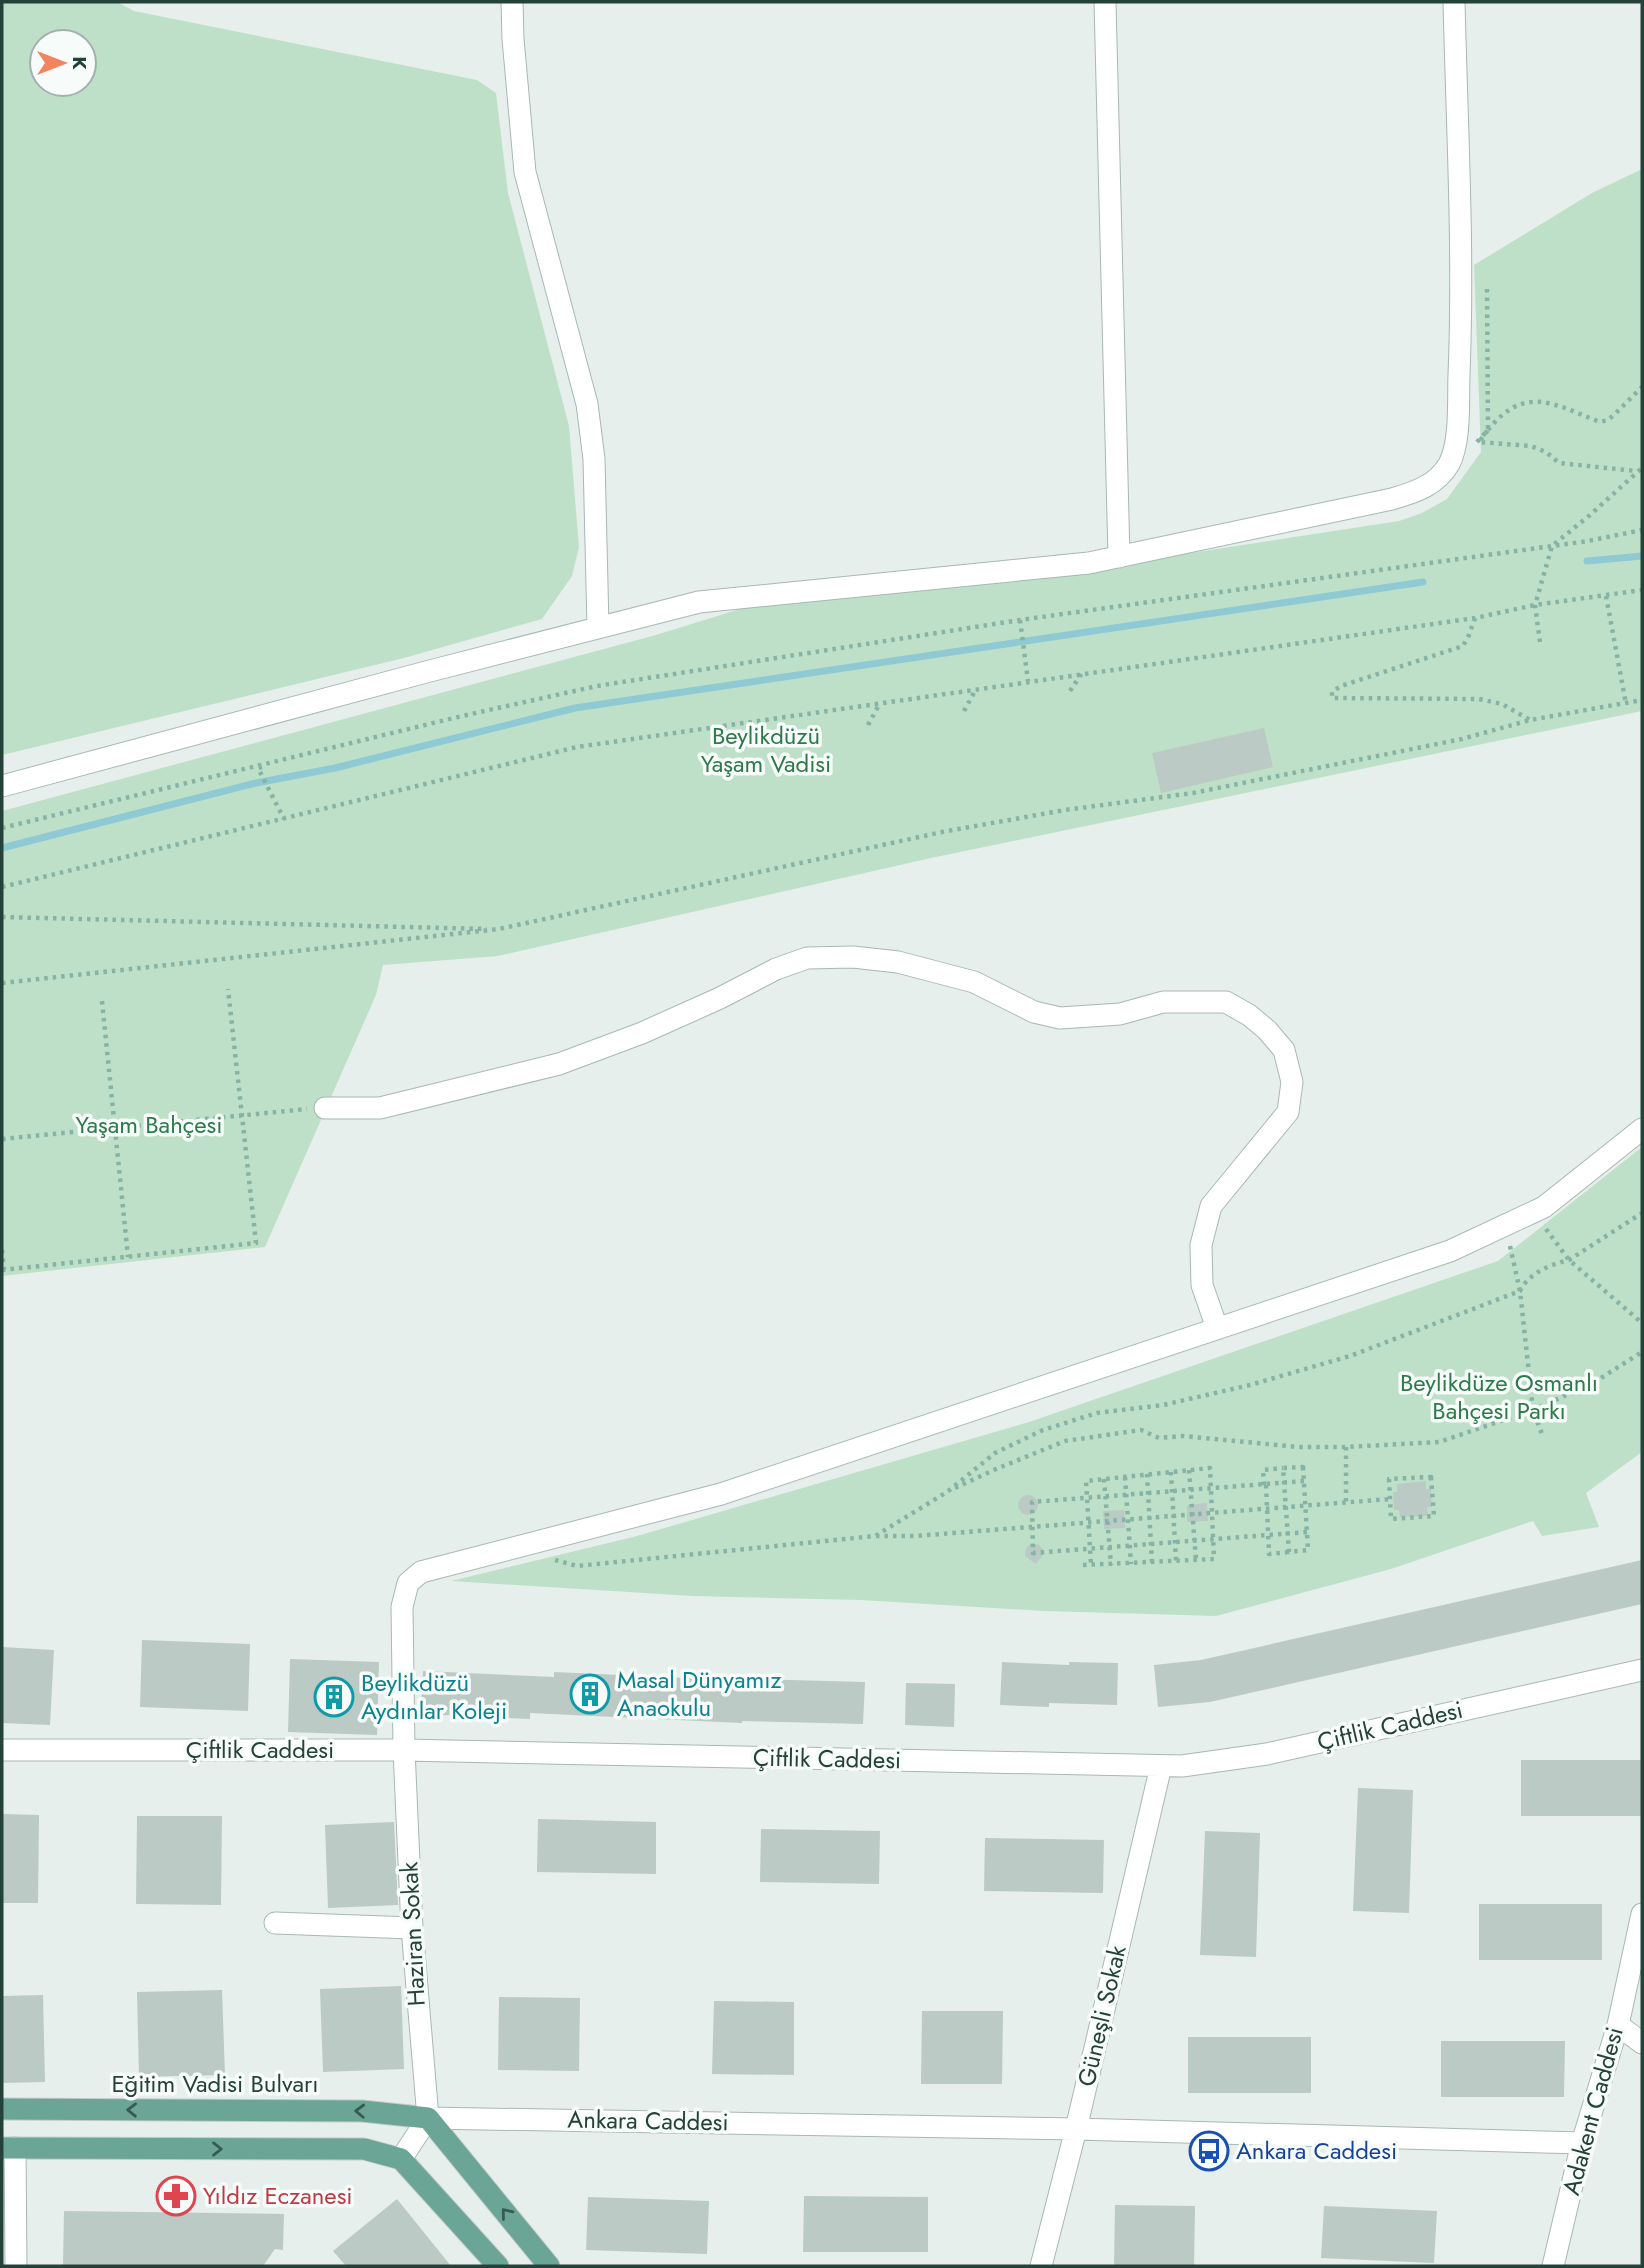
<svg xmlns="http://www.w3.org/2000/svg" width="1644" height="2268" font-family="Jost,sans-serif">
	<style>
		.green { fill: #bfe0c8; fill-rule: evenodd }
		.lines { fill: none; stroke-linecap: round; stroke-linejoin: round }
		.stream { stroke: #8ec9d4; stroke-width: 7 }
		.building { fill: #bbcac4 }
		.minor-casing { stroke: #a8b8b2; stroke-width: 23 }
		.major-casing { stroke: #c2cac8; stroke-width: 23 }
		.path { stroke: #86b3a5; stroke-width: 4.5; stroke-dasharray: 3.5 5; stroke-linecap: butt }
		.minor { stroke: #fff; stroke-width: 21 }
		.major { stroke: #6aa596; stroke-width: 21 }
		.oneway { stroke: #365b51 }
		.labels { text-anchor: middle; stroke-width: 7; stroke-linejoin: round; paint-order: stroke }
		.park-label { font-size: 24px; fill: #2d7a4b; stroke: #f7fbf9 }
		.culture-label { font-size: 24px; fill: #0d838f; stroke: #f7fbf9; text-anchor: start }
		.street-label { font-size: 24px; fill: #24423a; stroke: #f7fbf9 }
		.transit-label { font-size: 24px; fill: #164399; stroke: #f7fbf9; text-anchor: start }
		.health-label { font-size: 24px; fill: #be3a42; stroke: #f7fbf9; text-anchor: start }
	</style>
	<rect width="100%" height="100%" fill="#e6efeb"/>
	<path class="green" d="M 2,2 L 117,2 L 134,11 L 477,80 L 496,93 L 508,193 L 569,426 L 579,547 L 572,576 L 542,619 L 404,658 L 2,755 ZM 84,42 L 84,84 L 42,84 L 42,42 Z
		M 1642,169 L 1642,711 L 931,858 L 498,956 L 383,965 L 376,995 L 265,1247 L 2,1276 L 2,811 L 656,635 L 743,608 L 1106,566 L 1399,521 L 1422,513 L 1447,499 L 1481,452 L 1474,265 L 1592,193 Z
		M 1642,1147 L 1642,1452 L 1586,1493 L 1599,1527 L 1542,1536 L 1533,1521 L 1391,1569 L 1216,1616 L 1044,1611 L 861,1600 L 692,1596 L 451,1581 L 637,1536 L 1029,1422 L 1498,1261 Z"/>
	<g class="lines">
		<path class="stream" d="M 1587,561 L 1642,556
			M 2,848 L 256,783 L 335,768 L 575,708 L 1423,582"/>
	</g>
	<path class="building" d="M 1264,728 L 1273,767 L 1161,793 L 1152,753 Z
		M 1426,1481 L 1426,1489 L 1431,1489 L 1432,1507 L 1427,1507 L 1428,1516 L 1400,1517 L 1399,1510 L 1394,1510 L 1393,1492 L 1397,1492 L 1397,1484 Z
		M1018 1505a10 10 0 1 1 20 0a10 10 0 1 1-20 0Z
		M 1207,1503 L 1208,1521 L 1187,1522 L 1187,1505 Z
		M 1124,1510 L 1125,1528 L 1104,1529 L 1103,1511 Z
		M 1032,1543 L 1039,1545 L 1043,1549 L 1043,1555 L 1036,1564 L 1025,1556 L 1026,1548 Z
		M 1642,1560 L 1642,1604 L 1210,1702 L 1158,1707 L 1154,1665 L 1201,1660 Z
		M 142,1640 L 250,1644 L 248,1711 L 140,1707 Z
		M 2,1647 L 54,1650 L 50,1725 L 2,1723 Z
		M 290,1659 L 379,1662 L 377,1735 L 288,1732 Z
		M 1002,1662 L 1069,1665 L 1069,1662 L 1118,1663 L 1117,1705 L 1049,1703 L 1049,1707 L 1000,1705 Z
		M 423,1671 L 554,1677 L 554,1672 L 752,1681 L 752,1679 L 865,1682 L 863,1724 L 742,1721 L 742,1723 L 530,1713 L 530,1719 L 421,1714 Z
		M 906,1683 L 955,1684 L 954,1727 L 905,1725 Z
		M 1521,1760 L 1642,1760 L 1642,1816 L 1521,1816 Z
		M 1358,1788 L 1413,1790 L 1409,1913 L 1353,1911 Z
		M 2,1814 L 39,1815 L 38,1903 L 2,1903 Z
		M 137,1816 L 222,1816 L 221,1905 L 136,1904 Z
		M 538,1819 L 656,1822 L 656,1874 L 537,1872 Z
		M 394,1822 L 398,1905 L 328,1908 L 325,1825 Z
		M 761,1829 L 880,1831 L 879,1884 L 760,1882 Z
		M 1205,1831 L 1260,1833 L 1256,1957 L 1200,1955 Z
		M 985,1838 L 1104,1840 L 1103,1893 L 984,1891 Z
		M 1479,1904 L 1602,1904 L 1602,1960 L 1479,1960 Z
		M 401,1986 L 404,2069 L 323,2072 L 320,1989 Z
		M 222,1990 L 225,2075 L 139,2077 L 137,1992 Z
		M 43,1995 L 45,2082 L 2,2083 L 2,1996 Z
		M 499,1997 L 580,1998 L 579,2071 L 498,2070 Z
		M 714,2001 L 794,2002 L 794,2075 L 712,2074 Z
		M 922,2011 L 1003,2011 L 1002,2084 L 921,2084 Z
		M 1188,2037 L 1311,2037 L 1311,2093 L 1188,2093 Z
		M 1441,2041 L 1565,2041 L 1564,2097 L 1441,2097 Z
		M 804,2196 L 928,2197 L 928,2252 L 803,2252 Z
		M 588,2197 L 709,2201 L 707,2254 L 586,2250 Z
		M 397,2199 L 451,2266 L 346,2266 L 333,2251 Z
		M 1115,2205 L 1195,2206 L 1194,2266 L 1114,2266 Z
		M 1324,2206 L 1437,2211 L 1434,2263 L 1321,2258 Z
		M 64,2211 L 284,2214 L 283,2250 L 275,2249 L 263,2266 L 63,2266 Z"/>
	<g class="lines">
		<defs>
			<path id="minor" d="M 512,2 L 513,39 L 525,172 L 587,404 L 594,459 L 598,627
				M 1105,2 L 1119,557
				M 2,786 L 426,672 L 699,602 L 1089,563 L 1392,499 C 1415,492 1436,486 1449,464 C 1461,442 1458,400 1459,375 C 1464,251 1457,126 1454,2
				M 325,1108 L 380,1108 L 559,1064 L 642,1033 L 720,998 L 776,969 L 807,958 L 853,957 L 898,962 L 974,982 L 1034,1012 L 1060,1018 L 1120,1014 L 1163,1002 L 1226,1002 L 1249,1015 L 1267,1030 L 1284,1050 L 1292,1082 L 1288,1112 L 1211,1206 L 1201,1245 L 1202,1285 L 1217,1328
				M 2,1750 L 404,1750 L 1182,1766 L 1267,1754 L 1642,1670
				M 275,1923 L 412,1928
				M 1618,2025 L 1642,2043
				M 428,2118 L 412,1928 L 404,1750 L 402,1607 L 408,1583 L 421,1572 L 721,1494 L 1450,1251 L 1544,1207 L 1642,1129
				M 428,2118 L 1076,2129 L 1582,2143
				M 15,2148 L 16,2266
				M 401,2159 L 428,2118
				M 1041,2266 L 1076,2129 L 1161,1766
				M 1553,2266 L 1582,2143 L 1618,2025 L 1642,1914"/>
			<path id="major" d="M 2,2109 L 362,2111 L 428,2118 L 549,2266
				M 2,2148 L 364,2149 L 401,2159 L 498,2266"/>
		</defs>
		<use href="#minor" class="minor-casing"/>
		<use href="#major" class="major-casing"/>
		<path class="path" d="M 1487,289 L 1488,429
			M 1488,430 C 1525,384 1553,404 1600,422 L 1608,420 L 1616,413 L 1642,387
			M 1477,442 L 1488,430 L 1479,442 L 1531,446 L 1546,452 L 1559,463 L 1636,471
			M 1606,596 L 1626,704
			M 1475,618 L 1469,635 L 1463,646 L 1341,686 L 1332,692 L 1332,698 L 1479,699 L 1502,704 L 1530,720
			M 1020,620 L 1028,681
			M 1540,642 L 1535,605 L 1552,546 L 1590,515 L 1642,468
			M 1070,691 L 1082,673
			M 964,711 L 976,689
			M 868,725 L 880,703
			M 262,767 L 258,768 L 284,819
			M 2,828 L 462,716 L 597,686 L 1020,620 L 1588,541 L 1642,530
			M 2,887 L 577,747 L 1475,618 L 1535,605 L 1642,590
			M 2,917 L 487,929
			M 2,983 L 499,929 L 942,832 L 1065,810 L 1193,793 L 1462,739 L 1530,720 L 1642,700
			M 102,1001 L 128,1257
			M 2,1139 L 307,1109
			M 1546,1229 L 1569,1260 L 1642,1323
			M 1510,1246 L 1520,1291 L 1533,1410 L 1542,1434
			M 2,1250 L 4,1270
			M 2,1270 L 256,1243 L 228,989
			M 1346,1447 L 1346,1502
			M 1303,1467 L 1308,1550 L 1289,1552 L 1283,1468 Z
			M 1189,1470 L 1196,1560
			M 1171,1472 L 1176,1561
			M 1147,1474 L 1152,1563
			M 1125,1477 L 1131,1564
			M 1431,1477 L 1434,1516 L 1391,1519 L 1389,1479 Z
			M 1104,1479 L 1111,1565
			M 1304,1481 L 1032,1502 L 1033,1553 L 1307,1532
			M 1264,1485 L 1263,1470 L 1283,1468
			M 1266,1485 L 1269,1554 L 1289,1552
			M 955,1488 L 996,1469 L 1065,1441 L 1141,1430 L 1159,1438 L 1183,1436 L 1298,1447 L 1346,1447 L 1439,1442 L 1533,1410 L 1593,1383 L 1642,1352
			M 876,1536 L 915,1536 L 1390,1499
			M 555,1560 L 577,1566 L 875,1536 L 947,1492 L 995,1453 L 1043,1430 L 1097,1413 L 1163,1405 L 1250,1385 L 1350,1356 L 1520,1291 C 1529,1273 1549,1265 1569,1260 L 1642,1213
			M 1083,1565 L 1214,1559 L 1210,1468 L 1086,1481 L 1091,1565"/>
		<use href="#minor" class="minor"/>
		<use href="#major" class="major"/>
	</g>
	<defs><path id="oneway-chevron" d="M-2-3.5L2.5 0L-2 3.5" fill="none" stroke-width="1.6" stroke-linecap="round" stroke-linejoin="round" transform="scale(1.75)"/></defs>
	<g class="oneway">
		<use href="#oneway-chevron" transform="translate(132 2110) rotate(-179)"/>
		<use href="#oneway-chevron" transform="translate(360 2111) rotate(-178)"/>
		<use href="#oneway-chevron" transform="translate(217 2149)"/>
		<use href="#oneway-chevron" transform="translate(506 2213) rotate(-129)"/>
	</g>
	<defs>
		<symbol id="building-ring" viewBox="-11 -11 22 22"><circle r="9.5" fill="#f7fbf9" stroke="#0f9aa8" stroke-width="1.5"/><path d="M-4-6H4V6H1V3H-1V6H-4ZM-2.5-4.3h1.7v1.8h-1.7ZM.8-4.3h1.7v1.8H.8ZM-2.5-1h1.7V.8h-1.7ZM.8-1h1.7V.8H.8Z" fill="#0f9aa8"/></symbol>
		<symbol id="bus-ring" viewBox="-11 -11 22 22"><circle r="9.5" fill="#f7fbf9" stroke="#1a4fb4" stroke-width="1.5"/><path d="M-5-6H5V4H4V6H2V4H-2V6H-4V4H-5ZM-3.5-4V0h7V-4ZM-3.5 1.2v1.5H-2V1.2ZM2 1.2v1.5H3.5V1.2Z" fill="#1a4fb4"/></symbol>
		<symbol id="pharmacy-ring" viewBox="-11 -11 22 22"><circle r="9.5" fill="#f7fbf9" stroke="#e0444e" stroke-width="1.5"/><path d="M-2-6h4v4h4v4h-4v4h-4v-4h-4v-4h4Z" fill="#e0444e"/></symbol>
	</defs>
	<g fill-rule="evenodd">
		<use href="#building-ring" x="568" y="1672" width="44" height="44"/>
		<use href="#building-ring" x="312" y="1675" width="44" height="44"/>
		<use href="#bus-ring" x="1187" y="2129" width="44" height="44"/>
		<use href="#pharmacy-ring" x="154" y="2174" width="44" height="44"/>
	</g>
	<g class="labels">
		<g class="park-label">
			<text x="766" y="744">Beylikdüzü<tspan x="766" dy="28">Yaşam Vadisi</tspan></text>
			<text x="149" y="1133">Yaşam Bahçesi</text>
			<text x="1499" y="1391">Beylikdüze Osmanlı<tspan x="1499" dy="28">Bahçesi Parkı</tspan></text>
		</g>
		<g class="culture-label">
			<text x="617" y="1688">Masal Dünyamız<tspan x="617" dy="28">Anaokulu</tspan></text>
			<text x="361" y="1691">Beylikdüzü<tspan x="361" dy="28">Aydınlar Koleji</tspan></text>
		</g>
		<g class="street-label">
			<text transform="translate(1390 1726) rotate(-13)" y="8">Çiftlik Caddesi</text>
			<text x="260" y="1758">Çiftlik Caddesi</text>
			<text transform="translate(827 1759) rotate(1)" y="8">Çiftlik Caddesi</text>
			<text transform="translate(413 1934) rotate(-93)" y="8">Haziran Sokak</text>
			<text transform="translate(1102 2016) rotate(-77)" y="8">Güneşli Sokak</text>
			<text x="215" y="2092">Eğitim Vadisi Bulvarı</text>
			<text transform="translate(1593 2111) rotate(-75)" y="8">Adakent Caddesi</text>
			<text transform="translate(648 2121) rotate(1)" y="8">Ankara Caddesi</text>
		</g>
		<g class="transit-label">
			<text x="1236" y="2159">Ankara Caddesi</text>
		</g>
		<g class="health-label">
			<text x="203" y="2204">Yıldız Eczanesi</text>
		</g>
	</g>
	<rect width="1644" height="2268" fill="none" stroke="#24423a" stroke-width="7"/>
	<g transform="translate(63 63) rotate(90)"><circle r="33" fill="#f7fbf9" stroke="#a3b1ad" stroke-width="2"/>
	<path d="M0-5L12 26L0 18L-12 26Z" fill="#f4845f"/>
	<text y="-10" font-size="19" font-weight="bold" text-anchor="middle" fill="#24423a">K</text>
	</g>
</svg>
